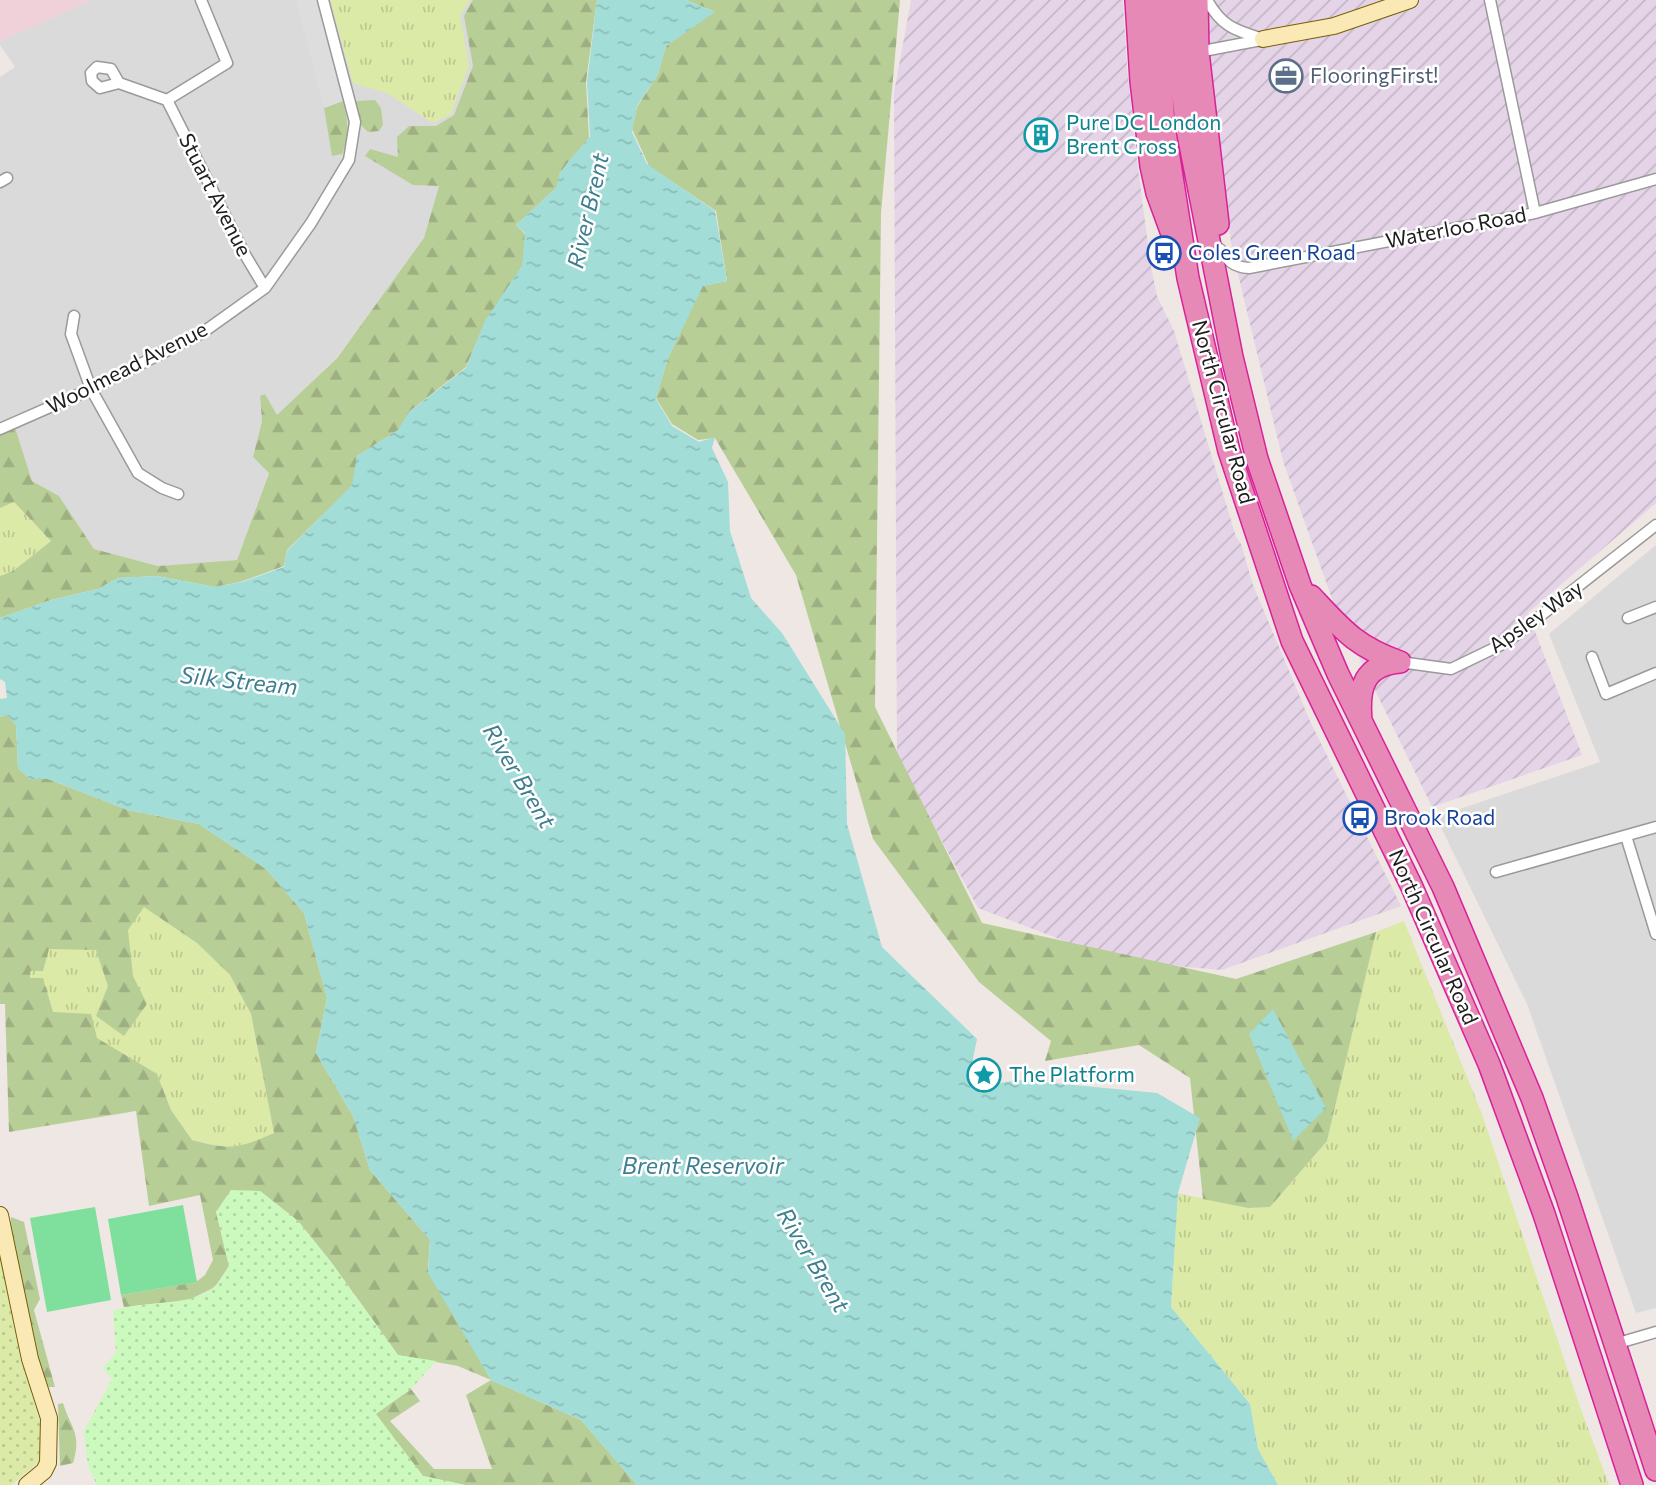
<svg xmlns="http://www.w3.org/2000/svg" width="1656" height="1485" font-family="Commissioner,sans-serif">
	<style>
		.residential { fill: #dbdada }
		.commercial { fill: #f0d1d9 }
		.industrial { fill: url(#industrial-furrows) }
		.grass { fill: url(#grass-tufts) }
		.forest { fill: url(#forest-firs); fill-rule: evenodd }
		.park { fill: url(#park-dots) }
		.garden { fill: url(#garden-dots) }
		.pitch { fill: #7fdf9c }
		.parking { fill: #ddd }
		.water { fill: url(#water-ripples) }
		.lines { fill: none; stroke-linecap: round; stroke-linejoin: round }
		.street-casing { stroke: #9a9a9a; stroke-width: 13 }
		.secondary-casing { stroke: #755e03; stroke-width: 18 }
		.highway-casing { stroke: #da219a; stroke-width: 24 }
		.street { stroke: #fff; stroke-width: 10 }
		.secondary { stroke: #fae8b5; stroke-width: 16 }
		.highway { stroke: #e789b7; stroke-width: 21 }
		.labels { text-anchor: middle; stroke-width: 5; stroke-linejoin: round; paint-order: stroke }
		.service-label { font-size: 21px; fill: #4e5e75; stroke: #fff; text-anchor: start }
		.culture-label { font-size: 21px; fill: #0d838f; stroke: #fff; text-anchor: start }
		.street-label { font-size: 21px; fill: #1d1d1d; stroke: #fff }
		.transit-label { font-size: 21px; fill: #164399; stroke: #fff; text-anchor: start }
		.water-label { font-size: 23px; font-style: italic; fill: #3d7f8e; stroke: #fff }
	</style>
	<defs>
		<pattern id="industrial-furrows" width="10" height="10" patternUnits="userSpaceOnUse" patternTransform="scale(1.75)"><rect width="10" height="10" fill="#e5d4e8"/><path d="M-1 1l2-2M0 10L10 0M9 11l2-2" fill="none" stroke="#c4b6c7"/></pattern>
		<pattern id="grass-tufts" width="24" height="20" patternUnits="userSpaceOnUse" patternTransform="scale(1.75)"><rect width="24" height="20" fill="#dceaa7"/><path d="M3 7l-1-3M5 7V3M7 7l1-3M15 17l-1-3M17 17v-4M19 17l1-3" fill="none" stroke="#bcc88f"/></pattern>
		<pattern id="forest-firs" width="22" height="20" patternUnits="userSpaceOnUse" patternTransform="scale(1.75)"><rect width="22" height="20" fill="#b8ce97"/><path d="M5 1l3.5 6h-7zM16 11l3.5 6h-7z" fill="#9eb082"/></pattern>
		<pattern id="park-dots" width="8" height="8" patternUnits="userSpaceOnUse" patternTransform="scale(1.75)"><rect width="8" height="8" fill="#ccfabe"/><path d="M2 2h.1M6 6h.1" fill="none" stroke="#afd6a3" stroke-width="1.8" stroke-linecap="round"/></pattern>
		<pattern id="garden-dots" width="8" height="8" patternUnits="userSpaceOnUse" patternTransform="scale(1.75)"><rect width="8" height="8" fill="#dceaa7"/><path d="M2 2h.1M6 6h.1" fill="none" stroke="#bcc88f" stroke-width="1.8" stroke-linecap="round"/></pattern>
		<pattern id="water-ripples" width="26" height="14" patternUnits="userSpaceOnUse" patternTransform="scale(1.75)"><rect width="26" height="14" fill="#a2ddd8"/><path d="M2 4q2-2 4 0t4 0M15 11q2-2 4 0t4 0" fill="none" stroke="#8bbdb9"/></pattern>
	</defs>
	<rect width="100%" height="100%" fill="#eee7e3"/>
	<path class="residential" d="M 91,0 L 493,0 L 507,65 L 424,239 L 337,357 L 277,416 L 265,394 L 260,397 L 262,421 L 253,457 L 269,472 L 237,560 L 158,566 L 94,549 L 59,496 L 32,481 L 14,424 L 0,429 L 0,77 L 15,67 L 0,45 L 0,41 Z
		M 1656,545 L 1656,1308 L 1636,1313 L 1527,1004 L 1436,817 L 1600,762 L 1549,634 Z"/>
	<path class="commercial" d="M 0,0 L 92,0 L 0,41 Z"/>
	<path class="industrial" d="M 911,0 L 1123,0 L 1127,67 L 1138,169 L 1151,267 L 1157,296 L 1174,331 L 1236,537 L 1241,544 L 1253,585 L 1310,721 L 1401,906 L 1222,970 L 1117,961 L 978,908 L 897,757 L 894,93 Z
		M 1206,0 L 1656,0 L 1656,503 L 1528,613 L 1582,755 L 1432,807 L 1336,610 L 1283,461 L 1232,249 L 1208,73 Z"/>
	<path class="grass" d="M 330,0 L 470,0 L 460,15 L 469,66 L 451,114 L 433,123 L 387,93 L 353,83 Z
		M 14,502 L 51,541 L 13,571 L 0,576 L 0,508 Z
		M 144,906 L 197,943 L 230,975 L 251,1014 L 274,1133 C 237,1150 231,1149 192,1140 L 171,1110 L 157,1074 L 31,1016 L 23,941 Z
		M 1404,921 L 1482,1114 L 1579,1404 L 1609,1485 L 1278,1485 L 1258,1449 L 1250,1404 L 1171,1307 L 1178,1193 L 1248,1208 L 1270,1207 L 1327,1141 L 1376,932 Z"/>
	<path class="forest" d="M 473,0 L 597,0 L 586,82 L 589,138 L 560,173 L 557,187 L 516,225 L 525,234 L 524,264 L 486,320 L 466,367 L 410,411 L 400,429 L 357,456 L 353,485 L 287,550 L 284,566 L 240,582 L 215,587 L 157,576 L 118,578 L 98,589 L 51,600 L 0,618 L 0,576 L 13,571 L 51,541 L 14,502 L 0,508 L 0,429 L 14,424 L 32,481 L 59,496 L 94,549 L 158,566 L 237,560 L 269,473 L 253,457 L 262,421 L 260,396 L 265,394 L 277,415 L 337,358 L 424,238 L 439,186 L 413,185 L 365,156 L 370,149 L 398,157 L 397,137 L 409,126 L 436,126 L 454,115 L 473,66 L 464,16 Z
		M 686,0 L 900,0 L 881,213 L 875,707 L 982,923 L 1236,979 L 1376,932 L 1327,1141 L 1270,1207 L 1248,1208 L 1203,1199 L 1190,1078 L 1139,1045 L 1045,1061 L 1051,1041 L 979,982 L 873,839 L 796,575 L 715,438 L 698,440 L 672,424 L 656,398 L 668,358 L 702,286 L 727,281 L 716,211 L 649,166 L 632,129 L 637,107 L 658,74 L 666,46 L 713,11 Z
		M 375,100 L 381,108 L 383,125 L 379,131 L 368,132 L 359,123 L 356,101 Z
		M 343,101 C 348,120 350,136 342,154 L 332,156 L 324,108 Z
		M 7,715 L 16,725 L 18,768 L 30,779 L 48,779 L 128,810 L 199,824 L 266,869 L 304,913 L 327,998 L 316,1053 L 353,1116 L 370,1170 L 430,1240 L 428,1269 L 491,1380 L 581,1420 L 637,1485 L 465,1485 L 423,1476 L 375,1414 L 411,1389 L 420,1401 L 390,1421 L 434,1469 L 492,1469 L 466,1395 L 491,1380 L 458,1366 L 398,1355 L 331,1262 L 298,1221 L 260,1191 L 216,1211 L 229,1266 L 215,1287 L 189,1300 L 124,1307 L 121,1295 L 196,1282 L 205,1275 L 213,1260 L 200,1195 L 149,1206 L 136,1111 L 9,1132 L 5,1004 L 0,1004 L 0,717 ZM 144,907 L 197,943 L 230,975 L 251,1014 L 274,1133 C 237,1149 230,1150 192,1140 L 171,1110 L 157,1074 L 97,1038 L 91,1014 L 53,1012 L 43,978 L 30,978 L 30,971 L 43,971 L 49,949 L 96,950 L 108,986 L 96,1016 L 124,1036 L 147,1004 L 133,976 L 128,930 Z
		M 11,1217 L 24,1222 L 40,1299 L 34,1310 L 55,1387 L 46,1387 L 33,1348 L 10,1233 Z
		M 63,1403 C 71,1429 82,1433 73,1463 L 60,1466 L 58,1404 Z"/>
	<path class="park" d="M 231,1190 L 260,1191 L 298,1221 L 331,1262 L 398,1355 L 436,1361 L 411,1389 L 376,1414 L 423,1476 L 465,1485 L 97,1485 L 88,1466 L 84,1431 L 112,1379 L 103,1368 L 116,1352 L 113,1311 C 142,1299 196,1309 217,1284 C 221,1279 225,1272 229,1266 L 216,1212 Z"/>
	<path class="garden" d="M 0,1256 L 20,1355 L 42,1428 L 41,1460 L 12,1485 L 0,1485 Z"/>
	<path class="pitch" d="M 183,1205 L 197,1282 L 121,1295 L 108,1219 Z
		M 95,1207 L 111,1300 L 47,1312 L 30,1218 Z"/>
	<path class="parking" d="M 296,0 L 317,0 L 343,101 L 324,108 Z"/>
	<path class="water" d="M 597,0 L 686,0 L 715,12 L 666,46 L 658,74 L 637,106 L 632,132 L 647,164 L 715,211 L 727,281 L 703,286 L 668,358 L 656,399 L 672,426 L 699,442 L 715,437 L 712,448 L 728,482 L 730,531 L 751,598 L 782,633 L 845,734 L 847,824 L 882,947 L 977,1039 L 971,1068 L 977,1086 L 1022,1080 L 1157,1093 L 1200,1118 L 1178,1193 L 1171,1307 L 1250,1404 L 1258,1449 L 1278,1485 L 637,1485 L 581,1420 L 491,1380 L 428,1273 L 430,1240 L 370,1170 L 353,1116 L 316,1053 L 327,998 L 304,913 L 266,869 L 199,824 L 128,810 L 48,779 L 30,779 L 18,768 L 16,725 L 7,715 L 0,717 L 0,699 L 7,698 L 5,682 L 0,679 L 0,618 L 51,600 L 98,589 L 118,578 L 157,576 L 215,587 L 242,582 L 284,567 L 287,551 L 352,485 L 357,456 L 398,430 L 409,412 L 466,368 L 485,321 L 522,266 L 525,233 L 516,225 L 557,187 L 559,174 L 572,157 L 590,137 L 587,82 Z
		M 1273,1009 L 1326,1108 L 1293,1141 L 1249,1034 Z"/>
	<g class="lines">
		<defs>
			<path id="street" d="M 201,0 L 227,63 L 167,100 L 244,253 L 265,288
				M 1207,0 C 1222,27 1235,30 1263,39
				M 1490,0 L 1535,213
				M 1198,52 L 1261,40
				M 119,83 L 111,69 L 97,67 L 91,73 L 92,81 L 100,88 L 119,83 L 167,100
				M 0,182 L 7,178
				M 1220,249 C 1228,261 1233,267 1249,268 L 1535,213 L 1656,179
				M 74,316 L 71,334 L 91,389 L 138,473 L 162,488 L 178,494
				M 0,429 L 91,389 L 202,333 L 265,288 L 311,223 L 349,160 L 355,122 L 323,0
				M 1628,618 L 1656,607
				M 1592,657 L 1606,694 L 1656,673
				M 1400,662 L 1451,669 L 1507,642 L 1656,525
				M 1626,836 L 1656,934
				M 1496,872 L 1656,827
				M 1615,1344 L 1656,1332"/>
			<path id="secondary" d="M 1263,39 L 1334,26 L 1410,0
				M 0,1215 L 30,1359 L 49,1418 L 48,1463 L 44,1471 L 27,1485"/>
			<path id="highway" d="M 1136,0 L 1141,81 L 1151,166 L 1157,193 L 1172,234
				M 1156,0 L 1164,126 L 1188,278 L 1229,451 L 1292,641 L 1411,885 L 1489,1064 L 1544,1214 L 1632,1485
				M 1177,0 L 1180,65 L 1186,124 L 1232,357 L 1257,459 L 1300,585 L 1338,674 L 1443,887 L 1532,1098 L 1567,1197 L 1656,1470
				M 1197,0 L 1198,52 L 1218,224
				M 1311,596 C 1342,629 1356,647 1400,662
				M 1361,720 C 1358,687 1364,665 1400,662"/>
		</defs>
		<use href="#street" class="street-casing"/>
		<use href="#secondary" class="secondary-casing"/>
		<use href="#highway" class="highway-casing"/>
		<use href="#street" class="street"/>
		<use href="#secondary" class="secondary"/>
		<use href="#highway" class="highway"/>
	</g>
	<defs>
		<symbol id="office-ring" viewBox="-11 -11 22 22"><circle r="9.5" fill="#fff" stroke="#5c6f8a" stroke-width="1.5"/><path d="M-6-3h4V-5.5h4V-3h4V5H-6ZM-1-4.5V-3h2v-1.5ZM-6 0V1H6V0Z" fill="#5c6f8a"/></symbol>
		<symbol id="building-ring" viewBox="-11 -11 22 22"><circle r="9.5" fill="#fff" stroke="#0f9aa8" stroke-width="1.5"/><path d="M-4-6H4V6H1V3H-1V6H-4ZM-2.5-4.3h1.7v1.8h-1.7ZM.8-4.3h1.7v1.8H.8ZM-2.5-1h1.7V.8h-1.7ZM.8-1h1.7V.8H.8Z" fill="#0f9aa8"/></symbol>
		<symbol id="bus-ring" viewBox="-11 -11 22 22"><circle r="9.5" fill="#fff" stroke="#1a4fb4" stroke-width="1.5"/><path d="M-5-6H5V4H4V6H2V4H-2V6H-4V4H-5ZM-3.5-4V0h7V-4ZM-3.5 1.2v1.5H-2V1.2ZM2 1.2v1.5H3.5V1.2Z" fill="#1a4fb4"/></symbol>
		<symbol id="sight-ring" viewBox="-11 -11 22 22"><circle r="9.5" fill="#fff" stroke="#0f9aa8" stroke-width="1.5"/><path d="M0-6L1.8-2.2L6-1.7L2.9 1.2L3.7 5.4L0 3.3L-3.7 5.4L-2.9 1.2L-6-1.7L-1.8-2.2Z" fill="#0f9aa8"/></symbol>
	</defs>
	<g fill-rule="evenodd">
		<use href="#office-ring" x="1267" y="57" width="38" height="38"/>
		<use href="#building-ring" x="1022" y="116" width="38" height="38"/>
		<use href="#bus-ring" x="1145" y="234" width="38" height="38"/>
		<use href="#bus-ring" x="1341" y="799" width="38" height="38"/>
		<use href="#sight-ring" x="965" y="1056" width="38" height="38"/>
	</g>
	<g class="labels">
		<g class="service-label">
			<text x="1310" y="83">FlooringFirst!</text>
		</g>
		<g class="culture-label">
			<text x="1066" y="130">Pure DC London<tspan x="1066" dy="24">Brent Cross</tspan></text>
			<text x="1009" y="1082">The Platform</text>
		</g>
		<g class="street-label">
			<text transform="translate(215 195) rotate(63)" y="7">Stuart Avenue</text>
			<text transform="translate(1456 228) rotate(-11)" y="7">Waterloo Road</text>
			<text transform="translate(127 368) rotate(-27)" y="7">Woolmead Avenue</text>
			<text transform="translate(1223 412) rotate(75)" y="7">North Circular Road</text>
			<text transform="translate(1536 617) rotate(-35)" y="7">Apsley Way</text>
			<text transform="translate(1433 937) rotate(66)" y="7">North Circular Road</text>
		</g>
		<g class="transit-label">
			<text x="1188" y="260">Coles Green Road</text>
			<text x="1384" y="825">Brook Road</text>
		</g>
		<g class="water-label">
			<text transform="translate(588 211) rotate(-77)" y="8">River Brent</text>
			<text transform="translate(239 681) rotate(6)" y="8">Silk Stream</text>
			<text transform="translate(519 776) rotate(59)" y="8">River Brent</text>
			<text x="703" y="1174">Brent Reservoir</text>
			<text transform="translate(813 1260) rotate(59)" y="8">River Brent</text>
		</g>
	</g>
</svg>
